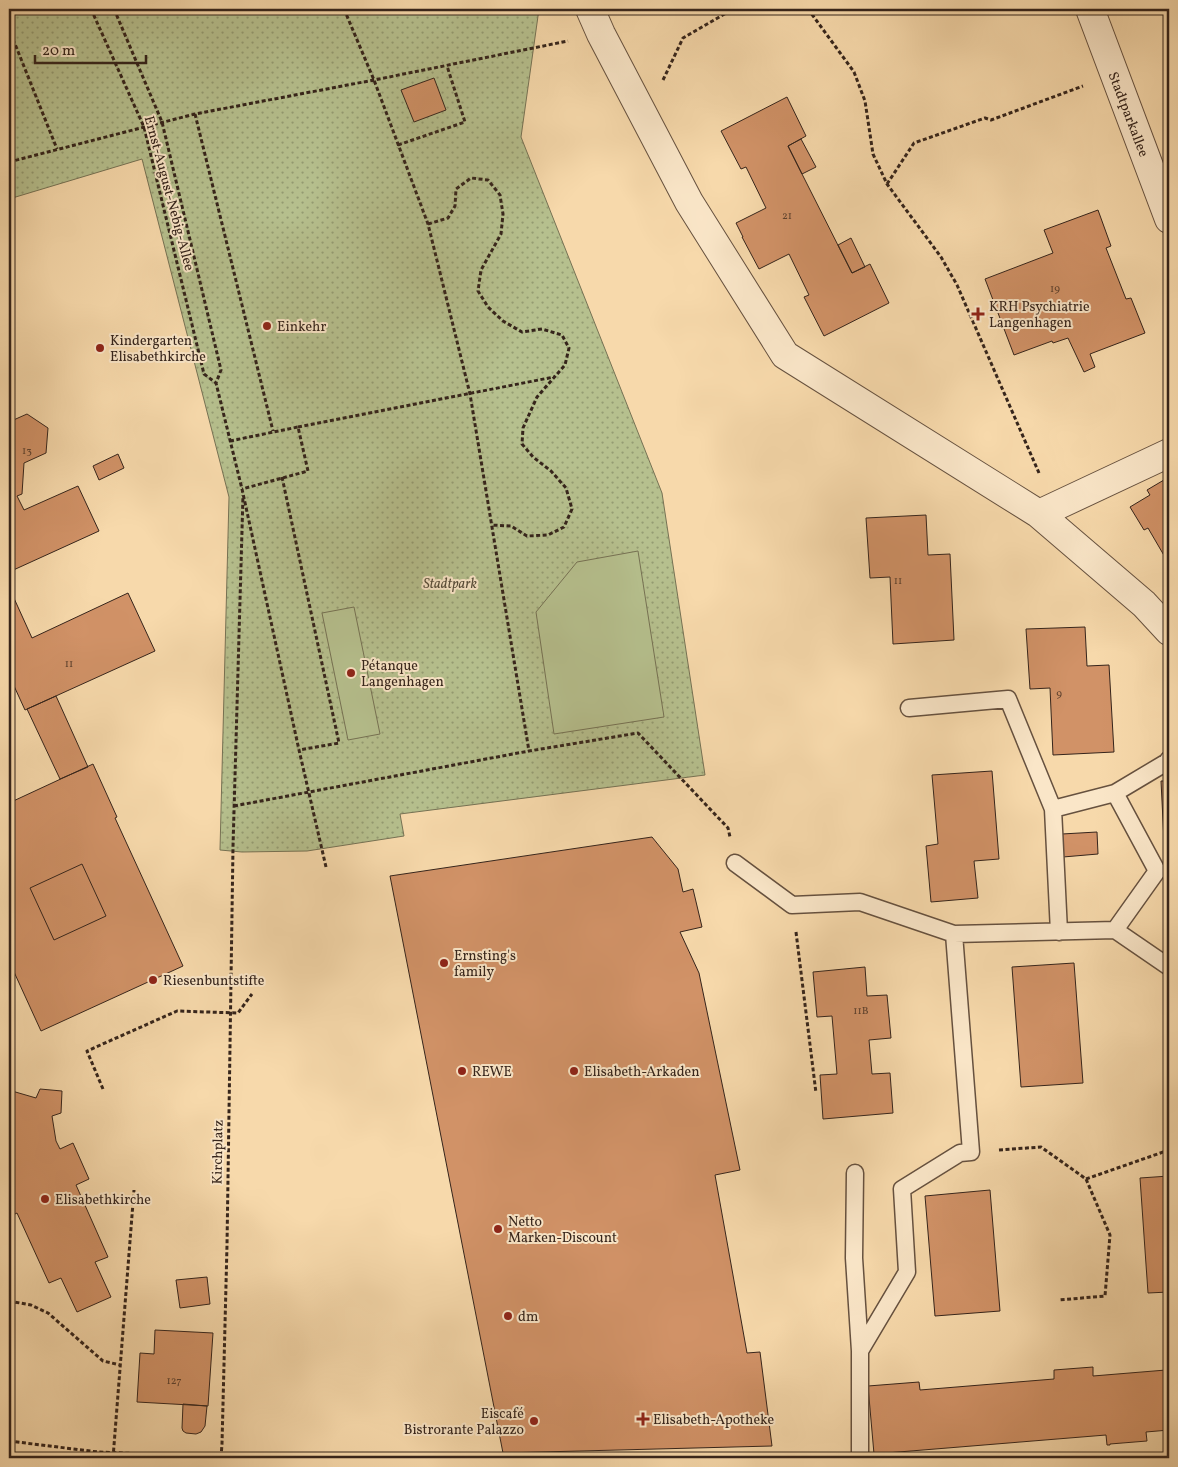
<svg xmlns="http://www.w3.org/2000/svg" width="1178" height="1467" font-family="Vollkorn,serif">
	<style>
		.park { fill: url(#park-dots); stroke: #767254 }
		.pitch { fill: #b6c08e; stroke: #767254 }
		.building { fill: #d19267; stroke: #35241b }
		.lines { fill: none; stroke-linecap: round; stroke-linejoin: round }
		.lane-casing { stroke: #66513f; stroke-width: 19 }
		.street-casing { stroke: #66513f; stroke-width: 30 }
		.path { stroke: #35241b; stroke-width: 3; stroke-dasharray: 4 2.5; stroke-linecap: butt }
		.lane { stroke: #fae6c8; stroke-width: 16 }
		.street { stroke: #fae6c8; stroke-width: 28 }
		.poi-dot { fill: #8f2418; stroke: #fae6c8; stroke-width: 2 }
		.labels { text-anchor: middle; stroke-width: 4; stroke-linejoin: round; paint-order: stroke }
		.number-label { font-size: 11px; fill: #5c402e }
		.street-label { font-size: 14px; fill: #35241b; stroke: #fae6c8 }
		.poi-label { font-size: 14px; fill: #35241b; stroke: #fae6c8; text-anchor: start }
		.park-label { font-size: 14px; font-style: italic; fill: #554b38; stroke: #fae6c8 }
	</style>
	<defs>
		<pattern id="park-dots" width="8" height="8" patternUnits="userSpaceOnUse" patternTransform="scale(1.25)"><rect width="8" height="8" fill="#b6c08e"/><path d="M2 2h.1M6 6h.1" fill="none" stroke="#959c73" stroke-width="1.8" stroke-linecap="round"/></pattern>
	</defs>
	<rect width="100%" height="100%" fill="#f7d9ab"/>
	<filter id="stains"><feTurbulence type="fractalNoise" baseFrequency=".004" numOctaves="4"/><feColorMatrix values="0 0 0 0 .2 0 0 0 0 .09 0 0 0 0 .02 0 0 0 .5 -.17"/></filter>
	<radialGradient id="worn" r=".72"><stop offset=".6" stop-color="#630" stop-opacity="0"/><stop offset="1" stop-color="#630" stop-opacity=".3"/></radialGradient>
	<path class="park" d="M 9,9 L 539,9 L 521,137 L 662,493 L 705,775 L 400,814 L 404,836 L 307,851 L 242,852 L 220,850 L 229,497 L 142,159 L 9,199 Z"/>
	<path class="pitch" d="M 638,551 L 664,717 L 554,734 L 536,612 L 577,562 Z
		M 354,607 L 380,734 L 348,740 L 322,613 Z"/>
	<path class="building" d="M 434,78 L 446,110 L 414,122 L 401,90 Z
		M 787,97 L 806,136 L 788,146 L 802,174 L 852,273 L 870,264 L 889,303 L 824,336 L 804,297 L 809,295 L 789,254 L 759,269 L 742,237 L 743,237 L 736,223 L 766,208 L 746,167 L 741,169 L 721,131 Z
		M 801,139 L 816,167 L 802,174 L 788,146 Z
		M 1098,210 L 1111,246 L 1106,248 L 1126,299 L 1131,298 L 1145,333 L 1090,354 L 1095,367 L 1084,372 L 1068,338 L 1053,343 L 1052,341 L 1014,355 L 985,279 L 1053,253 L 1044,230 Z
		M 851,238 L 865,267 L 852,273 L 838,245 Z
		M 27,414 L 48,428 L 46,453 L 24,463 L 22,494 L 17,496 L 24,510 L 78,486 L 99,531 L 9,572 L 9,422 Z
		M 118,454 L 124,468 L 99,480 L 93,466 Z
		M 1169,477 L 1169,564 L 1148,528 L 1144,530 L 1130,507 L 1150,495 L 1147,490 Z
		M 926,515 L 928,555 L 950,554 L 954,640 L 893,644 L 890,577 L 870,578 L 866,518 Z
		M 128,593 L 155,651 L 25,710 L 9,675 L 9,598 L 13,596 L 32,638 Z
		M 1085,627 L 1087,666 L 1109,665 L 1114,752 L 1053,755 L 1050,688 L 1030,689 L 1026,629 Z
		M 56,696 L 88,767 L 60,779 L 27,709 Z
		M 93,764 L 117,817 L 115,818 L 183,966 L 41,1031 L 9,961 L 9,803 Z
		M 992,771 L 999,859 L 974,861 L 978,898 L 931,902 L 926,846 L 938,844 L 932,775 Z
		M 1161,781 L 1169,781 L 1169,841 L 1164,841 Z
		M 1097,832 L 1098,854 L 1063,857 L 1062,834 Z
		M 652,837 L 678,869 L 683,892 L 693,889 L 702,927 L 680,932 L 699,973 L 740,1170 L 715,1175 L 747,1353 L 760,1352 L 772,1446 L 503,1453 L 390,876 Z
		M 82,864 L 106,916 L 54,940 L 30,888 Z
		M 1074,963 L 1083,1083 L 1021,1087 L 1012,967 Z
		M 865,967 L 867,996 L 887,995 L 891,1038 L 869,1040 L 872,1074 L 890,1073 L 893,1113 L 823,1119 L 820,1075 L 837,1074 L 832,1016 L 817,1017 L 813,972 Z
		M 40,1089 L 62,1091 L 61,1113 L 52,1116 L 56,1141 L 60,1149 L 73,1143 L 89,1179 L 76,1185 L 108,1257 L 95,1262 L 111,1297 L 77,1312 L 61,1278 L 49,1283 L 17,1213 L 9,1217 L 9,1093 L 12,1091 L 36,1098 Z
		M 1169,1176 L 1169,1292 L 1148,1293 L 1140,1178 Z
		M 990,1190 L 1000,1311 L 935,1316 L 925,1196 Z
		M 207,1277 L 210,1304 L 180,1308 L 176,1280 Z
		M 155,1330 L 213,1333 L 208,1406 L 137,1402 L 140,1353 L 154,1354 Z
		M 1093,1367 L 1093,1376 L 1166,1370 L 1169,1408 L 1169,1430 L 1146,1432 L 1147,1441 L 1110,1444 L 1110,1445 L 1107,1445 L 1106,1435 L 874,1454 L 868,1386 L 919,1382 L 920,1390 L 1054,1379 L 1054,1370 Z
		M 183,1404 L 207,1406 L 205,1426 L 201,1432 L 196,1434 L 186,1433 L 183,1431 L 182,1428 Z"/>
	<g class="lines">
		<defs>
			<path id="lane" d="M 909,708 L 1008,699 L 1053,809 L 1059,932
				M 1053,809 L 1115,793
				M 735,863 L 792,905 L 860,902 L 954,934 L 971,1152 L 960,1153 L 902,1189 L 907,1272 L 860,1351
				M 1115,930 L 1157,871 L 1115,793 L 1167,762 L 1169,759
				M 954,934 L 1115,930 L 1169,967
				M 855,1173 L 854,1258 L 860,1351 L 860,1458"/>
			<path id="street" d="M 590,9 L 601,34 L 689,202 L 785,355 L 1039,514 L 1144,604 L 1169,631
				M 1090,9 L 1169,219
				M 1039,514 L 1169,453"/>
		</defs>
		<use href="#lane" class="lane-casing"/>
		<use href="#street" class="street-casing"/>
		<path class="path" d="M 91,9 L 144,127 L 204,374 L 216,383
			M 114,9 L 162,122 L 221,370 L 216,383 L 242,489 L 299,750 L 326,867
			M 344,9 L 374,80 L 428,224 L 470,394 L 529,751
			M 808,9 L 854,72 L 865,101 L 873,154 L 887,184 L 941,257 L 957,285 L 1039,473
			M 9,34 L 15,44 L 57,149
			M 663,80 L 683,38 L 733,9
			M 195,114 L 273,431
			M 398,145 L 465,122 L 447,66
			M 9,162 L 195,114 L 374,80 L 568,41
			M 887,184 L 914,143 L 985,118 L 991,120 L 1083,86
			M 428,224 L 448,218 L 455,206 L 456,189 L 471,178 L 488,180 L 500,195 L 503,214 L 501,234 L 481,270 L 478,291 L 488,307 L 503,321 L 522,332 L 542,329 L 562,335 L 569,348 L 565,365 L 537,397 L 523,428 L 522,444 L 533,457 L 551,471 L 566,488 L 572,509 L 564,527 L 548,535 L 527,536 L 511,526 L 491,525
			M 298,427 L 554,377
			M 230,441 L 298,427 L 308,471 L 242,489
			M 282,477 L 339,743 L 299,750
			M 234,806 L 529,751 L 638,733 L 728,828 L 730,837
			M 796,932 L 816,1093
			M 103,1089 L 87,1051 L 177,1011 L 238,1013 L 252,994
			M 999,1150 L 1041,1147 L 1086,1179 L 1110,1235 L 1105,1296 L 1059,1300
			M 1086,1179 L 1169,1150
			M 9,1301 L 31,1305 L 48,1313 L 103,1361 L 120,1365
			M 9,1441 L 98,1452 L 242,1458
			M 113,1458 L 134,1190
			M 214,1458 L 221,1457 L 222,1444 L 227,1245 L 233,847 L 243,495"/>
		<use href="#lane" class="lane"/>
		<use href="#street" class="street"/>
	</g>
	<g class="poi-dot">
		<path d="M975.5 306.5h5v5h5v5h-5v5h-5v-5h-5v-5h5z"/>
		<circle cx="267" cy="326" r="5"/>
		<circle cx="100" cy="348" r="5"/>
		<circle cx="351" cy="673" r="5"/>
		<circle cx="444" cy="963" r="5"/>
		<circle cx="153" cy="980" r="5"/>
		<circle cx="462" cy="1071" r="5"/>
		<circle cx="574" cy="1071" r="5"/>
		<circle cx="45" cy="1199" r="5"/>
		<circle cx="498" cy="1229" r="5"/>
		<circle cx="508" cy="1316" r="5"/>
		<path d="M640.5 1411.5h5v5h5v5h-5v5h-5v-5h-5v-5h5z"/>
		<circle cx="534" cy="1421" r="5"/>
	</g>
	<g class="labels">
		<g class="number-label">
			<text x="787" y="219">21</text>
			<text x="1055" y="292">19</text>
			<text x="27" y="454">13</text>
			<text x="898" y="584">11</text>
			<text x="69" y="667">11</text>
			<text x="1059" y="697">9</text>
			<text x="861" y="1014">11B</text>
			<text x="174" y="1384">127</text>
		</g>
		<g class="street-label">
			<text transform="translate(1129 114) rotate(69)" y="5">Stadtparkallee</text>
			<text transform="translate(170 193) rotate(75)" y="5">Ernst-August-Nebig-Allee</text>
			<text transform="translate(217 1152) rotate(-89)" y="5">Kirchplatz</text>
		</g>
		<g class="poi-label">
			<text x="989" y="311">KRH Psychiatrie<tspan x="989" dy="16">Langenhagen</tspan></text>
			<text x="277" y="331">Einkehr</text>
			<text x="110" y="345">Kindergarten<tspan x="110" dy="16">Elisabethkirche</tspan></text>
			<text x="361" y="670">Pétanque<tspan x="361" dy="16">Langenhagen</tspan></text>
			<text x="454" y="960">Ernsting's<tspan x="454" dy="16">family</tspan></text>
			<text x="163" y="985">Riesenbuntstifte</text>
			<text x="472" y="1076">REWE</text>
			<text x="584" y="1076">Elisabeth-Arkaden</text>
			<text x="55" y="1204">Elisabethkirche</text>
			<text x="508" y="1226">Netto<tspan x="508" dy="16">Marken-Discount</tspan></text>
			<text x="518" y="1321">dm</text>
			<text x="524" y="1418" text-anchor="end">Eiscafé<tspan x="524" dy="16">Bistrorante Palazzo</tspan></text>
			<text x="653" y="1424">Elisabeth-Apotheke</text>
		</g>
		<g class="park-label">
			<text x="450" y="588">Stadtpark</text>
		</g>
	</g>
	<rect width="1178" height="1467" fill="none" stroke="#f7d9ab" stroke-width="30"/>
	<rect x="10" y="10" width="1158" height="1447" fill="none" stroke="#35241b" stroke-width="2.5"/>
	<rect x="15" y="15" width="1148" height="1437" fill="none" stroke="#35241b"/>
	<path d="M35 55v8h111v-8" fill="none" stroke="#35241b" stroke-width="2.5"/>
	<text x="42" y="55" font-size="15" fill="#35241b" stroke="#fae6c8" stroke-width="4" paint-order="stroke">20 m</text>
	<rect width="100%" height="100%" filter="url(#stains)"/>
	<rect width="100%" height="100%" fill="url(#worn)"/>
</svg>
